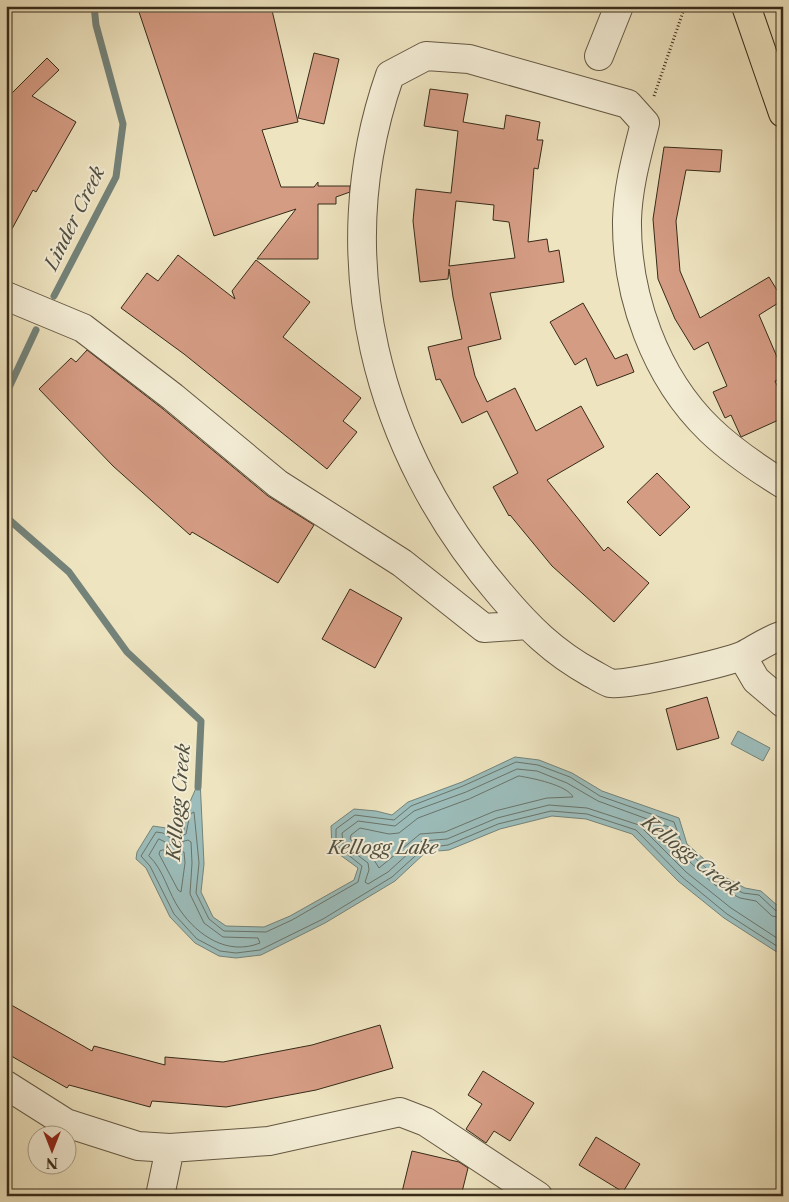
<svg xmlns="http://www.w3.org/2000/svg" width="789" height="1202" font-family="'Libre Caslon Text',serif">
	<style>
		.water { fill: #9cbdbb; stroke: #74837a }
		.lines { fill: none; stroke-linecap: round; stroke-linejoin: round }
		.shore { stroke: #6a746a; stroke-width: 1 }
		.stream { stroke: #74837a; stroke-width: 7 }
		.building { fill: #d59c84; stroke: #372b19; fill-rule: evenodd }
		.minor-casing { stroke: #655943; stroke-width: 30 }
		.major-casing { stroke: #372b19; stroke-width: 30 }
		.path { stroke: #372b19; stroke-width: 3; stroke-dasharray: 1 2.5; stroke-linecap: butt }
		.minor { stroke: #f4edd6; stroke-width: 28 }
		.major { stroke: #eee4c0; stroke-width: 28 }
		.labels { text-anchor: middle; stroke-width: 4; stroke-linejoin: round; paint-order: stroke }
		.water-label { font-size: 19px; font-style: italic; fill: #505042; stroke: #f4edd6 }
	</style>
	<rect width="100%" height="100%" fill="#eee4c0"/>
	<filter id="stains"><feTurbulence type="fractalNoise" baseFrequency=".004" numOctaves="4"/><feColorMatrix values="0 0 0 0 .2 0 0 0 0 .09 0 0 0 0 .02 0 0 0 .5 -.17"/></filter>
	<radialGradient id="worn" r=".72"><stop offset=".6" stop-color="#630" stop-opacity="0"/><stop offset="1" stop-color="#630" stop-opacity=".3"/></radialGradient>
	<path class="water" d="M 738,731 L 770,748 L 763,761 L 731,744 Z
		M 515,757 L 539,760 L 572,773 L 602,791 L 679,818 L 687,844 L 723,876 L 745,888 L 761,891 L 778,906 L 783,907 L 783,956 L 724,918 L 678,881 L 632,834 L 586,819 L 552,816 L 500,829 L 449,850 L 426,852 L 395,881 L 325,923 L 261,955 L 236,958 L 219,956 L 195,943 L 170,917 L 146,868 L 136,859 L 137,852 L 153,826 L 166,828 L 172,834 L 184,830 L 185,813 L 200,779 L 204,864 L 201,892 L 213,917 L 226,926 L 264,927 L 290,916 L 354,880 L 358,868 L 332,849 L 331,826 L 354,809 L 376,811 L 392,815 L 408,802 L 462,782 Z"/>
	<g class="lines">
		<path class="shore" d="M 519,776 C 532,778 567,785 573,797 L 547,798 L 495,811 L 445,832 L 420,834 L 379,868 L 371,855 L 350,839 L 351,835 L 360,828 L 389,834 L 399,833 L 418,818 L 469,799 Z
			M 159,839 L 171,845 L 188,840 L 191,842 L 192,863 L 190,894 L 204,923 L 223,937 L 258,938 L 260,943 C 228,956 198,936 180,910 C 168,893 164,870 149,856 Z
			M 163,850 L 184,852 L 185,863 L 181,892 L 178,890 L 159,854 L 160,851 Z
			M 783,912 L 775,910 L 759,895 L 743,893 L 719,880 L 683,847 L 674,822 L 600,796 L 570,777 L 538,765 L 516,762 L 463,786 L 411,806 L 394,820 L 355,815 L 336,829 L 336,845 L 362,866 L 358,882 L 292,920 L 266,932 L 224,931 L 209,919 L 196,893 L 199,863 L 194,812 L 190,814 L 186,834 L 172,839 L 163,833 L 156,832 L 141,856 L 150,866 L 174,914 L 197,939 L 220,951 L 236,953 L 260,950 L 323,919 L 392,877 L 424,848 L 448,845 L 498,824 L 551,811 L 587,814 L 636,830 L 682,877 L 727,914 L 783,950
			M 783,918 L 772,916 L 756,901 L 740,898 L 715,885 L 678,851 L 669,827 L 598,801 L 567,783 L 537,771 L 517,769 L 466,792 L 414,811 L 395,826 L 358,821 L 342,833 L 343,844 L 368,863 L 369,870 L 365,882 L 368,884 L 388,872 L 422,841 L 447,839 L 497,818 L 549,805 L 587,808 L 639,825 L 686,872 L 731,908 L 783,942"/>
		<path class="stream" d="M 54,296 L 116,177 L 123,124 L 96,25 L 94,6
			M 6,394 L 36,330
			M 6,517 L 69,572 L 127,652 L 201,721 L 198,787"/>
	</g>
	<path class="building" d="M 137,6 L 271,6 L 298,122 L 262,130 L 281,187 L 314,187 L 318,182 L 318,186 L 350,186 L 350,192 L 336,197 L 336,204 L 318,204 L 318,259 L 257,259 L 296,209 L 214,236 Z
		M 314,53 L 339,59 L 324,124 L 298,118 Z
		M 47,58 L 59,70 L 32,96 L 76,122 L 36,192 L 33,190 L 6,240 L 6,101 L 11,94 Z
		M 430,89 L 468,94 L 463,122 L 504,129 L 506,115 L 540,122 L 537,140 L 543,140 L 538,169 L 534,168 L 528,242 L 547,239 L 549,252 L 559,250 L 564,282 L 490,293 L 501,339 L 468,347 L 475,376 L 487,402 L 515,388 L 536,431 L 581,406 L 604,447 L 547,480 L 604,551 L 608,547 L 649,583 L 614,622 L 552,566 L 510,515 L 509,516 L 493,487 L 518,473 L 487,411 L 462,423 L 440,379 L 436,380 L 428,347 L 462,339 L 453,297 L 449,269 L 448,279 L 420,282 L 413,221 L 416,189 L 451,193 L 458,131 L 424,126 ZM 456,201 L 494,205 L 493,220 L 509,222 L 515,258 L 449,266 Z
		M 664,147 L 722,150 L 720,172 L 686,170 L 676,221 L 680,271 L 700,318 L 769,277 L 783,300 L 759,315 L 783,371 L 783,378 L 775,381 L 783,398 L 783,418 L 741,437 L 731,415 L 725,418 L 713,392 L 727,386 L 708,342 L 694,350 L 675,319 L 658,279 L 653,219 Z
		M 178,255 L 235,299 L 232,291 L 256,260 L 310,302 L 283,337 L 361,398 L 343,421 L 357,432 L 327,469 L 184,354 L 121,308 L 147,273 L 158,281 Z
		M 583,303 L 615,359 L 627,354 L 634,372 L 597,386 L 586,358 L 575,365 L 550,322 Z
		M 87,350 L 163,409 L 268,496 L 314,525 L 278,583 L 192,532 L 190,535 L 113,466 L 39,389 L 71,358 L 76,362 Z
		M 657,473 L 690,507 L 660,536 L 627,502 Z
		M 350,589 L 402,618 L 375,668 L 322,639 Z
		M 707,697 L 719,738 L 677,750 L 666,709 Z
		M 6,1002 L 92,1051 L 94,1046 L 165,1065 L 165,1057 L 223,1062 L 312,1045 L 380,1025 L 393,1068 L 316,1090 L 226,1107 L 152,1101 L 150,1107 L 69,1085 L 67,1088 L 6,1053 Z
		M 483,1071 L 534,1103 L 510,1141 L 494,1131 L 486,1143 L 466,1129 L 482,1104 L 468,1095 Z
		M 596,1137 L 640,1164 L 623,1192 L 579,1165 Z
		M 412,1151 L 459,1162 L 468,1168 L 461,1196 L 401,1196 Z"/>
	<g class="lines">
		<defs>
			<path id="minor" d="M 599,56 L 619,6
				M 6,296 L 83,328 L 173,397 L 278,484 L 402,563 L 484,628 L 528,625
				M 783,484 C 757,468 732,451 710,430 C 655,377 626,295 627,220 C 628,186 637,155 645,123 L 628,104 L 469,59 L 426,56 L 390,75 C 326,258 376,451 501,595 C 528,627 553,652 591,673 C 597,676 604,681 610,683 C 624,687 728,662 744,655 C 757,648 768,640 783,635
				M 742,656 L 756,680 L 783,703
				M 6,1085 L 66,1123 L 138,1146 L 170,1148 L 269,1141 L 400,1112 L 426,1122 L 538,1196
				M 160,1196 L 170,1148"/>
			<path id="major" d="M 746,6 L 783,113"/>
		</defs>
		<use href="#minor" class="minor-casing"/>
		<use href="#major" class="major-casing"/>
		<path class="path" d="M 654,96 L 685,6"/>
		<use href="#minor" class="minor"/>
		<use href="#major" class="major"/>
	</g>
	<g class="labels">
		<g class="water-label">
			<text transform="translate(74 218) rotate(-64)" y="7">Linder Creek</text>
			<text transform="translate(178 802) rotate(-85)" y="7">Kellogg Creek</text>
			<text x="383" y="854">Kellogg Lake</text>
			<text transform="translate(691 855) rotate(38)" y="7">Kellogg Creek</text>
		</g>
	</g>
	<rect width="789" height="1202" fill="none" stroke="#eee4c0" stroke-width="25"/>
	<rect x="8" y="8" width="774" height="1187" fill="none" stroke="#372b19" stroke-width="2.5"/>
	<rect x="12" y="12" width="764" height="1177" fill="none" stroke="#372b19"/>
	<g transform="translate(52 1150) rotate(180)"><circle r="24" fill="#f4edd6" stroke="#a89f8a"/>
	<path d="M0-4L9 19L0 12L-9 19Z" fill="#8f2418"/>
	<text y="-8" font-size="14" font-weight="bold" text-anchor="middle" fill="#372b19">N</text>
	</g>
	<rect width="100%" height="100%" filter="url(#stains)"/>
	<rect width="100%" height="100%" fill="url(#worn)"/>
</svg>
